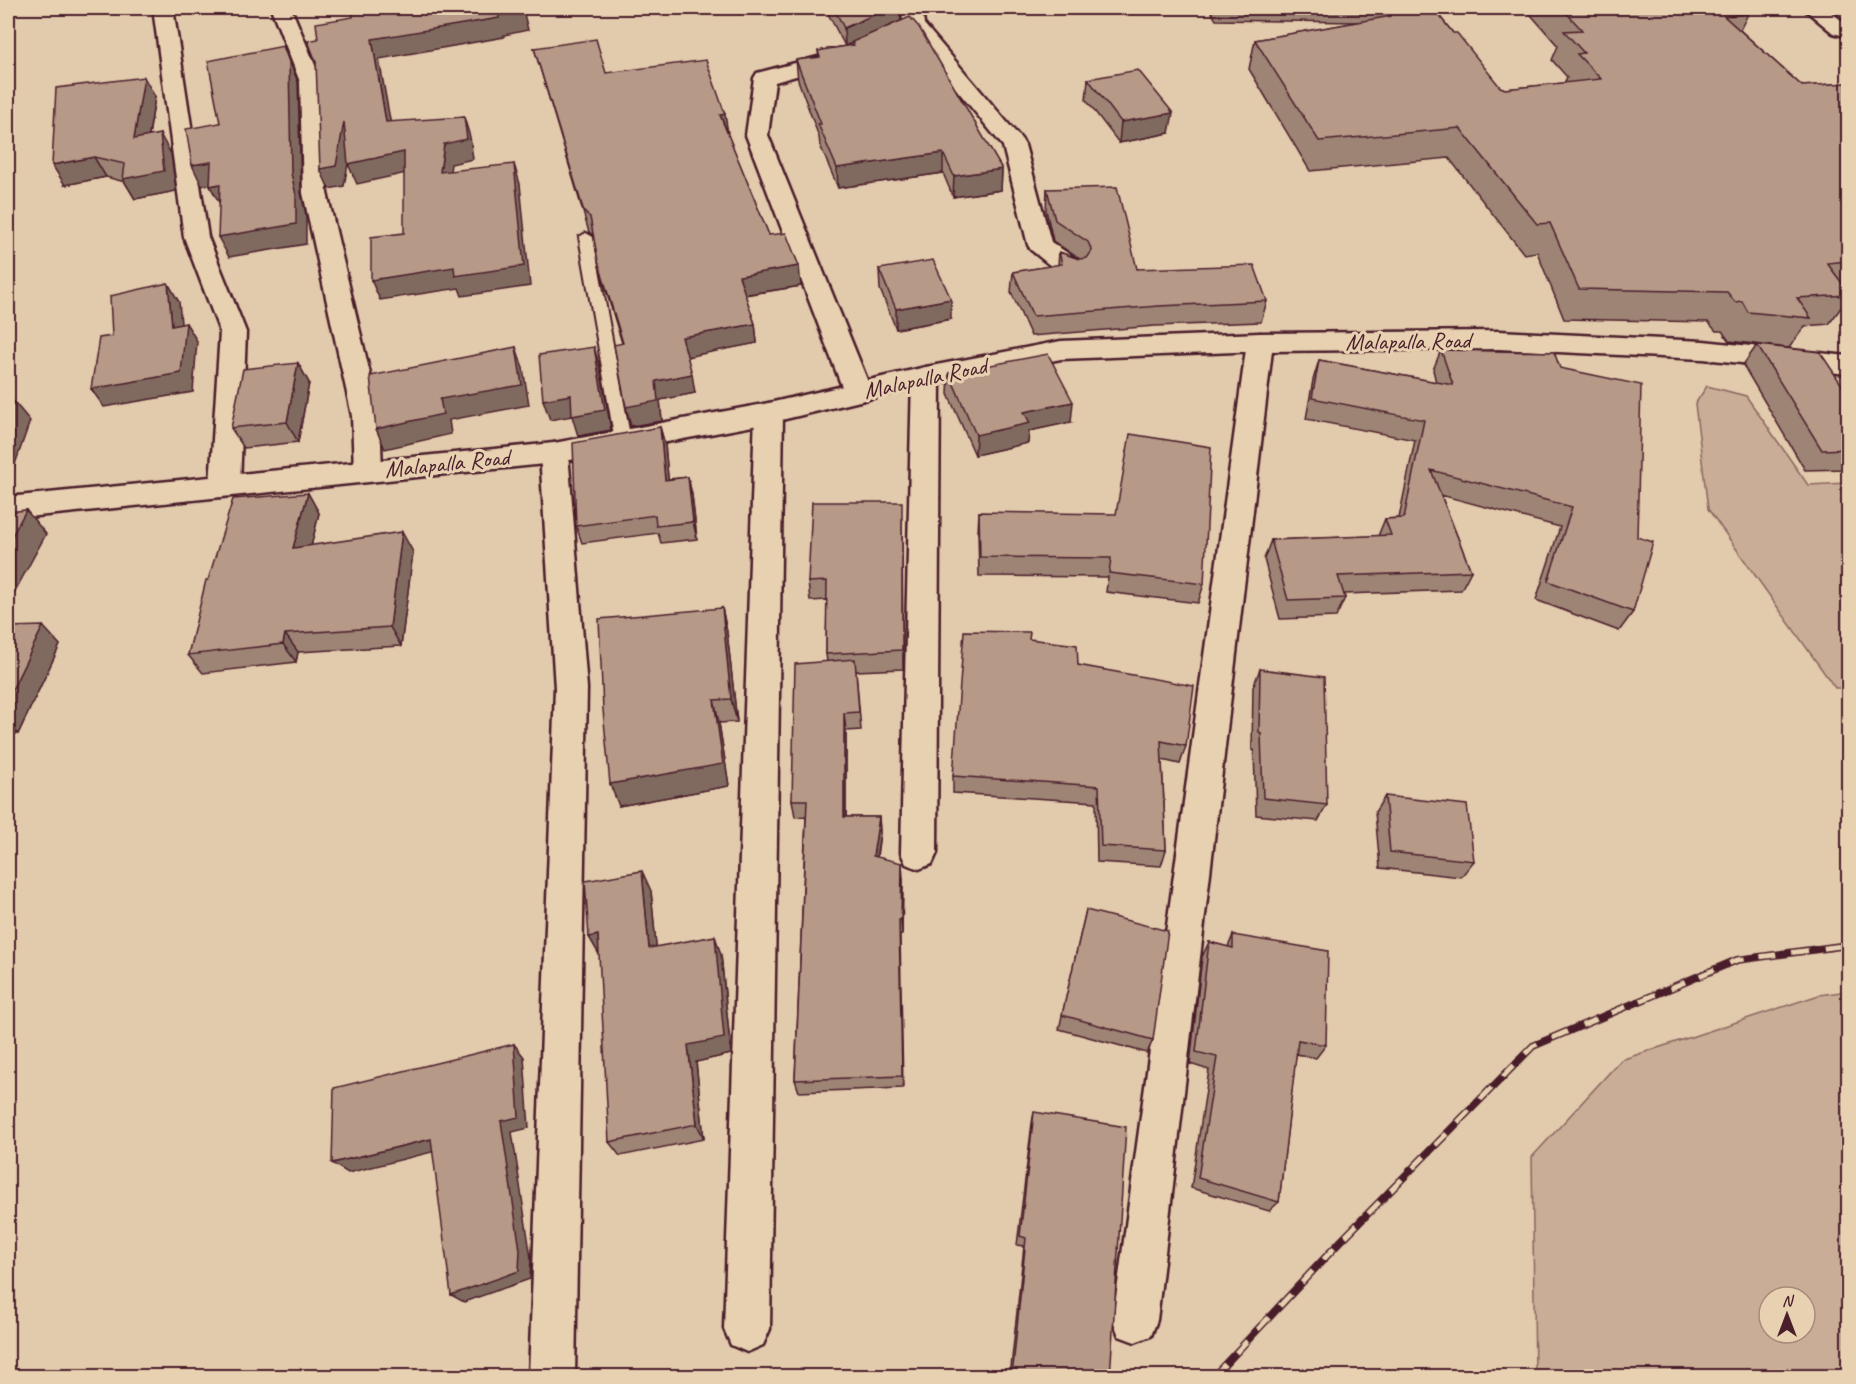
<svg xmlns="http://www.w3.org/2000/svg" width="1856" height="1384" font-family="Caveat,sans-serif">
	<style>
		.green { fill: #c9ad96; stroke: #8a6660; stroke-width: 1.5; fill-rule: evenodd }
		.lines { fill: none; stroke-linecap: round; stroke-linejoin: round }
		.lane-casing { stroke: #4a1f2b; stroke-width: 4 }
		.street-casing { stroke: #4a1f2b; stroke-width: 5 }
		.secondary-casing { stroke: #4a1f2b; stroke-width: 5 }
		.lane { fill: #e8d1b1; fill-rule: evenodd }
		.street { fill: #e8d1b1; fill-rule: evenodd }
		.secondary { fill: #e8d1b1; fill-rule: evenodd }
		.rail-casing { stroke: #4a1f2b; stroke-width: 8 }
		.rail { stroke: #e8d1b1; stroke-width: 5; stroke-dasharray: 16; stroke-linecap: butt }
		.wall { fill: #9d8475; stroke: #4a1f2b; stroke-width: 1.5 }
		.shaded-wall { fill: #806b5f; stroke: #4a1f2b; stroke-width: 1.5 }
		.building { fill: #b79988; stroke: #4a1f2b; stroke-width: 1.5 }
		.labels { text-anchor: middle; stroke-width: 6; stroke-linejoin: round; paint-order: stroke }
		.street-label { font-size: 24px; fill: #4a1f2b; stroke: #e8d1b1 }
	</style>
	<rect width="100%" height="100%" fill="#e2caac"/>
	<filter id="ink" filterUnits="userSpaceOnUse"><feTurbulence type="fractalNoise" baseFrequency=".0167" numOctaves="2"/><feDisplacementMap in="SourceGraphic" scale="12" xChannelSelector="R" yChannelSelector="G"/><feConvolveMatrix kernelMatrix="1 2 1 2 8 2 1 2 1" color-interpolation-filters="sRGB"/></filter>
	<g filter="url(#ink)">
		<path class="green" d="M 1707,386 L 1746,396 L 1808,485 L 1848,483 L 1848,688 L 1835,688 L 1708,509 L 1695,404 Z
			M 1848,991 L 1848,1376 L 1535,1376 L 1532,1157 L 1621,1060 L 1819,995 ZM 1769,1297 L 1805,1297 L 1805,1333 L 1769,1333 Z"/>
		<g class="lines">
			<defs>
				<path id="lane" d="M 586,233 L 593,237 L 631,441 L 628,445 L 618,445 L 615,441 L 579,237 Z"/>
				<path id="street" d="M 153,8 L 173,8 L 208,237 L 246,332 L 240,485 L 235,492 L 225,496 L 215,492 L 210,485 L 220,332 L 184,237 Z
					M 271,8 L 291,8 L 322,82 L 327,193 L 380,416 L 382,471 L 378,478 L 368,481 L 358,478 L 354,471 L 352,416 L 303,193 L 300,82 Z
					M 902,8 L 922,8 L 924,24 L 1022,140 L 1025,145 L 1051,242 L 1084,264 L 1088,270 L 1084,276 C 1064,281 1047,262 1031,250 L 1028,245 L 1003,146 L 911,34 L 855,59 L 775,82 L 768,135 L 872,392 L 868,399 L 858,401 L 848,399 L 844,392 L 746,135 L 754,78 L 757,73 L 841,51 L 903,22 Z
					M 1803,8 L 1825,8 L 1848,25 L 1848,37 L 1833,33 Z
					M 1260,333 L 1269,336 L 1273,342 L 1157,1320 L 1151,1336 L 1135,1342 L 1119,1336 L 1113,1320 L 1247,342 L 1251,336 Z
					M 926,367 L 936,370 L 940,376 L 937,853 L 932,864 L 919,869 L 906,864 L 901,853 L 912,376 L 916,370 Z
					M 769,403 L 779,406 L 783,413 L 770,1329 L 763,1345 L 747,1352 L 731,1345 L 724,1329 L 755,413 L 759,406 Z
					M 554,443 L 564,446 L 568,453 L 587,688 L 575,1376 L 529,1376 L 555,688 L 540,453 L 544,446 Z"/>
				<path id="secondary" d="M 1499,331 L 1703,341 L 1848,356 L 1848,374 L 1703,359 L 1499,349 L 1260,351 L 1061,359 L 926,385 L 769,423 L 554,463 L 8,519 L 8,497 L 554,443 L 769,403 L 926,367 L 1061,341 L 1260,333 Z"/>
			</defs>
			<use href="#lane" class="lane-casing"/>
			<use href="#street" class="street-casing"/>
			<use href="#secondary" class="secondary-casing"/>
			<use href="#lane" class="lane"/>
			<use href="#street" class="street"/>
			<use href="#secondary" class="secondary"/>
			<defs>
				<path id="rail" d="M 1214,1376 L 1337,1245 L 1533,1046 L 1737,960 L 1848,945"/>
			</defs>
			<use href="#rail" class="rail-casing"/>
			<use href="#rail" class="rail"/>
		</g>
		<path class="wall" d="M 825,8 L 900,8 L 901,21 L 1002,169 L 1001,190 L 953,197 L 943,173 L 838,188 L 820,145 L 819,137 L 798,80 L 796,60 L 819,57 L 818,51 L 845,46 Z
			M 1209,8 L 1433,8 L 1453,33 L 1500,87 L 1505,89 L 1564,83 L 1567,77 L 1552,60 L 1558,46 L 1525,8 L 1742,8 L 1748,14 L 1740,30 L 1802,86 L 1848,83 L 1848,288 L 1846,288 L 1848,291 L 1848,298 L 1829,324 L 1805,326 L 1789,348 L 1729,341 L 1722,331 L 1716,331 L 1708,322 L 1564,319 L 1537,252 L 1524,254 L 1449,158 L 1310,171 L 1249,69 L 1255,40 L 1359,22 L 1216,20 Z
			M 534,48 L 606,73 L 727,133 L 769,235 L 801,286 L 745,295 L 755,324 L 757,343 L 687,356 L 695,393 L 660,400 L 662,421 L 631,426 L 626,407 L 622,343 L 603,281 L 598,261 L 594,236 L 589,232 Z
			M 1088,79 L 1169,133 L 1119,143 L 1086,100 Z
			M 155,97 L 149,136 L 171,154 L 176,191 L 135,199 L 125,182 L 106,177 L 65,185 Z
			M 1047,189 L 1137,269 L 1267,301 L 1261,322 L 1155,326 L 1031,336 L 1011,292 L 1013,272 L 1058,265 L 1059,252 L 1080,259 L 1053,241 L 1046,210 Z
			M 879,269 L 951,319 L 896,329 L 880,289 Z
			M 1757,345 L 1848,394 L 1848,469 L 1805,470 L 1743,365 Z
			M 1441,350 L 1554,352 L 1633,612 L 1619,631 L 1536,600 L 1560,527 L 1441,495 L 1471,571 L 1461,590 L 1344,594 L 1345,598 L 1336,617 L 1280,619 L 1264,559 L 1271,540 L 1378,536 L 1385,519 L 1399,518 L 1415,440 L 1306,419 L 1313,380 L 1319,360 L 1436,382 L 1433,370 Z
			M 298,363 L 309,383 L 298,442 L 244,448 L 231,428 Z
			M 949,373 L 1071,422 L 1029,431 L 1028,443 L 975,455 L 948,394 Z
			M 660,427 L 665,445 L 668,479 L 688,477 L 692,495 L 697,539 L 661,543 L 658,533 L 582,543 L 576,526 Z
			M 308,493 L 319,513 L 311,546 L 413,552 L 401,646 L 298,652 L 296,662 L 203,673 L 188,655 L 208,580 Z
			M 979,512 L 1204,584 L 1198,603 L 1106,592 L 1108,577 L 979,576 L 978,532 Z
			M 902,521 L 903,669 L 856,671 L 861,730 L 846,731 L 846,817 L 879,817 L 880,833 L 877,857 L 903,879 L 902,935 L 900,935 L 903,1088 L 799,1092 L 795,1080 L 806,816 L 795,817 L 792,800 L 827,662 L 826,654 L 827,600 L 810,601 L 808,582 Z
			M 722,608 L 727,632 L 737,722 L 719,723 L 729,786 L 619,806 Z
			M 8,627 L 60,645 L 18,734 L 8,734 Z
			M 1029,639 L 1078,665 L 1186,746 L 1180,764 L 1162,760 L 1166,850 L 1161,866 L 1097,862 L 1096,802 L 953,793 L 953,776 Z
			M 1260,669 L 1327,805 L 1318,821 L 1256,815 L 1254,750 L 1252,750 L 1253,687 Z
			M 1385,796 L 1474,861 L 1461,877 L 1380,868 L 1375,812 Z
			M 651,891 L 656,947 L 721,955 L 731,1054 L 696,1062 L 704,1139 L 620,1156 L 609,1142 Z
			M 1086,910 L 1153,1040 L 1147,1053 L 1059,1029 Z
			M 1233,935 L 1326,1045 L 1316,1058 L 1296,1054 L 1279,1202 L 1269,1211 L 1191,1188 L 1209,1070 L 1190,1064 L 1202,957 L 1209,942 L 1228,947 Z
			M 1034,1112 L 1110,1377 L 1010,1377 L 1024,1246 L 1017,1245 L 1032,1123 Z"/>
		<path class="shaded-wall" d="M 889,8 L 900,8 L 901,21 L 845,46 L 844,28 Z
			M 523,10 L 528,30 L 504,35 L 504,37 L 379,59 L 394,142 L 386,122 L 372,39 Z
			M 283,46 L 298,82 L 301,193 L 306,215 L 306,244 L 229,257 L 218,237 L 291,173 Z
			M 144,77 L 155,97 L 145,159 L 134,139 Z
			M 1173,113 L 1169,133 L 1119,143 L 1121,122 Z
			M 725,114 L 728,133 L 720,115 Z
			M 464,117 L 470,137 L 473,159 L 451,164 L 447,192 L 440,172 L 444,144 Z
			M 344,122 L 404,152 L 411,172 L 357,184 L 348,164 L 344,186 L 329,189 L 320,169 Z
			M 160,134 L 171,154 L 176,191 L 135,199 L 123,179 Z
			M 943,153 L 943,173 L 838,188 L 837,168 Z
			M 94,157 L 106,177 L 65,185 L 52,165 Z
			M 211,162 L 221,182 L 202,186 L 192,165 Z
			M 514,164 L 520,184 L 530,286 L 462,296 L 459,288 L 380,300 L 371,280 Z
			M 1002,169 L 1001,190 L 953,197 L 954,176 Z
			M 220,184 L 221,206 L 210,186 Z
			M 799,266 L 801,286 L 742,295 L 739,276 Z
			M 168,283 L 179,302 L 183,344 L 172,326 Z
			M 951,299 L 951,319 L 896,329 L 896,309 Z
			M 186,323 L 197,341 L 193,392 L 104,407 L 91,389 Z
			M 755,324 L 757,343 L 686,357 L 682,337 Z
			M 516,347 L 523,368 L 529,405 L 449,420 L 451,434 L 385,449 L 376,429 L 440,399 Z
			M 594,347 L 600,367 L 611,430 L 578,436 L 572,416 L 550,420 L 543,400 Z
			M 298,363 L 309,383 L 298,442 L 287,422 Z
			M 692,374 L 695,393 L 660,400 L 662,421 L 631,426 L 626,407 L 656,381 Z
			M 10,397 L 30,421 L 12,473 L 8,468 L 8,405 Z
			M 1073,402 L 1071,422 L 1029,431 L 1028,443 L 975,455 L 976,435 L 1024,412 Z
			M 660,427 L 665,445 L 670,497 L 665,480 Z
			M 688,477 L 692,495 L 697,539 L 693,522 Z
			M 308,493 L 319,513 L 306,568 L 293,548 Z
			M 26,510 L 46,534 L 8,604 L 8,543 Z
			M 402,532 L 413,552 L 401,646 L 390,627 Z
			M 722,608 L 727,632 L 737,722 L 731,699 Z
			M 43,626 L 60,645 L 18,734 L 8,724 L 8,698 Z
			M 285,634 L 298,652 L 296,662 L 283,644 Z
			M 714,700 L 719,723 L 729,786 L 619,806 L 610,784 Z
			M 844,713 L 846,731 L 846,833 L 844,817 Z
			M 879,817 L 880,833 L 874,872 L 873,856 Z
			M 902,863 L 903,879 L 902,935 L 901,920 Z
			M 642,871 L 651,891 L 658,967 L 649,948 Z
			M 598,935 L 600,956 L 589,937 Z
			M 715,936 L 721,955 L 731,1054 L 696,1062 L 704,1139 L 697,1124 L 688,1045 Z
			M 514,1044 L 524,1057 L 529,1128 L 512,1132 L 531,1258 L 530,1279 L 464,1302 L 451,1295 L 501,1121 Z
			M 431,1139 L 444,1149 L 348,1173 L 332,1163 Z"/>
		<path class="building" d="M 351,8 L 522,8 L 523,10 L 499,15 L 499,18 L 372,39 L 386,122 L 464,117 L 467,139 L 444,144 L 440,172 L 514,164 L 524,266 L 455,276 L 454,267 L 371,280 L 371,237 L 404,233 L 404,152 L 348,164 L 344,122 L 336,166 L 320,169 L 316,62 L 308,41 L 318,39 L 316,23 L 353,17 Z
			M 834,8 L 889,8 L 844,28 Z
			M 1391,8 L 1433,8 L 1453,33 L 1457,33 L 1500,87 L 1505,89 L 1601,79 L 1577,54 L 1584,53 L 1564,31 L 1582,30 L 1562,8 L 1742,8 L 1748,14 L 1724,16 L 1802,86 L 1848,83 L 1848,261 L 1827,263 L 1848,291 L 1848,295 L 1797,298 L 1811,318 L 1748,312 L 1742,301 L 1735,302 L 1727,292 L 1579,289 L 1550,223 L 1537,224 L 1460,128 L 1319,141 L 1255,40 L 1391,16 Z
			M 910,17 L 919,27 L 1002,169 L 954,176 L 943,153 L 837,168 L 818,124 L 821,124 L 796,60 L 820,57 L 818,51 L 828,49 L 854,45 L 852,42 Z
			M 596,39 L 606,73 L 706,60 L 725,114 L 720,115 L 769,235 L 786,233 L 799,266 L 739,276 L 755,324 L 682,337 L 692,374 L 656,381 L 658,401 L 626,407 L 614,345 L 623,343 L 598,261 L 590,217 L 584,212 L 534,48 Z
			M 283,46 L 289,62 L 291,173 L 296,195 L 296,224 L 218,237 L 220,184 L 210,186 L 211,162 L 192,165 L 186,129 L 220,123 L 208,61 Z
			M 1138,70 L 1173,113 L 1121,122 L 1088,79 Z
			M 144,77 L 134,139 L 160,134 L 164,171 L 123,179 L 125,164 L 94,157 L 52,165 L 56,88 Z
			M 1117,187 L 1137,269 L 1254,265 L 1267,301 L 1159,306 L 1033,316 L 1013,272 L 1062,264 L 1059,252 L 1079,259 L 1087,258 L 1092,251 L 1088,242 L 1055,220 L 1047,189 Z
			M 933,260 L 951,299 L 896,309 L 879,269 Z
			M 168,283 L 172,326 L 186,323 L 181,373 L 91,389 L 99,338 L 112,336 L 110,296 Z
			M 1757,345 L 1820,352 L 1848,394 L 1848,449 L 1822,450 Z
			M 516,347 L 522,385 L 440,399 L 443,414 L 376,429 L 370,376 Z
			M 594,347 L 605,410 L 572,416 L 571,395 L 543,400 L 539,355 Z
			M 1441,350 L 1554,352 L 1560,368 L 1641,385 L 1637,537 L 1653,542 L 1633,612 L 1548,581 L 1572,507 L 1431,470 L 1471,571 L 1338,576 L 1345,598 L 1288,600 L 1271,540 L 1391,535 L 1385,519 L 1404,518 L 1424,420 L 1312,398 L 1319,360 L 1453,385 Z
			M 1048,354 L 1073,402 L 1024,412 L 1030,423 L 976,435 L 949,373 Z
			M 298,363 L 287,422 L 231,428 L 243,369 Z
			M 8,397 L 10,397 L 8,405 Z
			M 660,427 L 665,480 L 688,477 L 693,522 L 656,526 L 655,515 L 576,526 L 573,443 Z
			M 1130,434 L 1211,447 L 1204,584 L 1109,573 L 1111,558 L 980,557 L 979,512 L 1116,514 Z
			M 308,493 L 293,548 L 402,532 L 390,627 L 285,634 L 283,644 L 188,655 L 206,580 L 208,580 L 233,499 Z
			M 812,502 L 902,502 L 902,650 L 826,654 L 827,581 L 808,582 Z
			M 26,510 L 8,543 L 8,512 Z
			M 722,608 L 731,699 L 714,700 L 723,764 L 610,784 L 603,710 L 599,619 Z
			M 43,626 L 8,698 L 8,627 Z
			M 964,631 L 1030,632 L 1029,639 L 1077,645 L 1078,665 L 1194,686 L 1186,746 L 1161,741 L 1166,850 L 1101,846 L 1099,786 L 953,776 Z
			M 855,659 L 859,712 L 844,713 L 844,817 L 879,817 L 873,856 L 902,863 L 901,920 L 899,920 L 902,1076 L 795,1080 L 807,800 L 792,800 L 795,664 Z
			M 1260,669 L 1324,677 L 1327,805 L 1263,798 L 1261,733 L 1259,732 Z
			M 1385,796 L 1467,805 L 1474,861 L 1390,852 Z
			M 642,871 L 649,948 L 715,936 L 724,1038 L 688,1045 L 697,1124 L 609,1142 L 598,935 L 589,937 L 585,881 Z
			M 1086,910 L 1168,931 L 1153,1040 L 1062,1015 Z
			M 1233,935 L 1328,951 L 1326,1045 L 1298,1040 L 1279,1202 L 1198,1178 L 1217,1057 L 1196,1052 L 1209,942 L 1233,948 Z
			M 514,1044 L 519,1117 L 501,1121 L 520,1250 L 519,1271 L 451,1295 L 431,1139 L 332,1163 L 334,1088 Z
			M 1034,1112 L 1126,1127 L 1110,1377 L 1012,1377 L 1026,1238 L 1020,1236 Z"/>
	</g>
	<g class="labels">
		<g class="street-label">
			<text transform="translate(1408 341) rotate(-1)" y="8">Malapalla Road</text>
			<text transform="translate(925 378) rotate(-12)" y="8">Malapalla Road</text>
			<text transform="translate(447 463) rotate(-6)" y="8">Malapalla Road</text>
		</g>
	</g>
	<rect width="1856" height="1384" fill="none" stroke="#e8d1b1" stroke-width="30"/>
	<rect x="15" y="15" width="1826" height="1354" fill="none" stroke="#4a1f2b" stroke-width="2" filter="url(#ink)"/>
	<g transform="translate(1787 1315)"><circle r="28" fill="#e8d1b1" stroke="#a98a7b" stroke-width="1.5"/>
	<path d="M0-4.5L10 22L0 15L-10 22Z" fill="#4a1f2b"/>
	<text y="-9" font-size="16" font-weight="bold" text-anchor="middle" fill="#4a1f2b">N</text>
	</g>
</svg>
